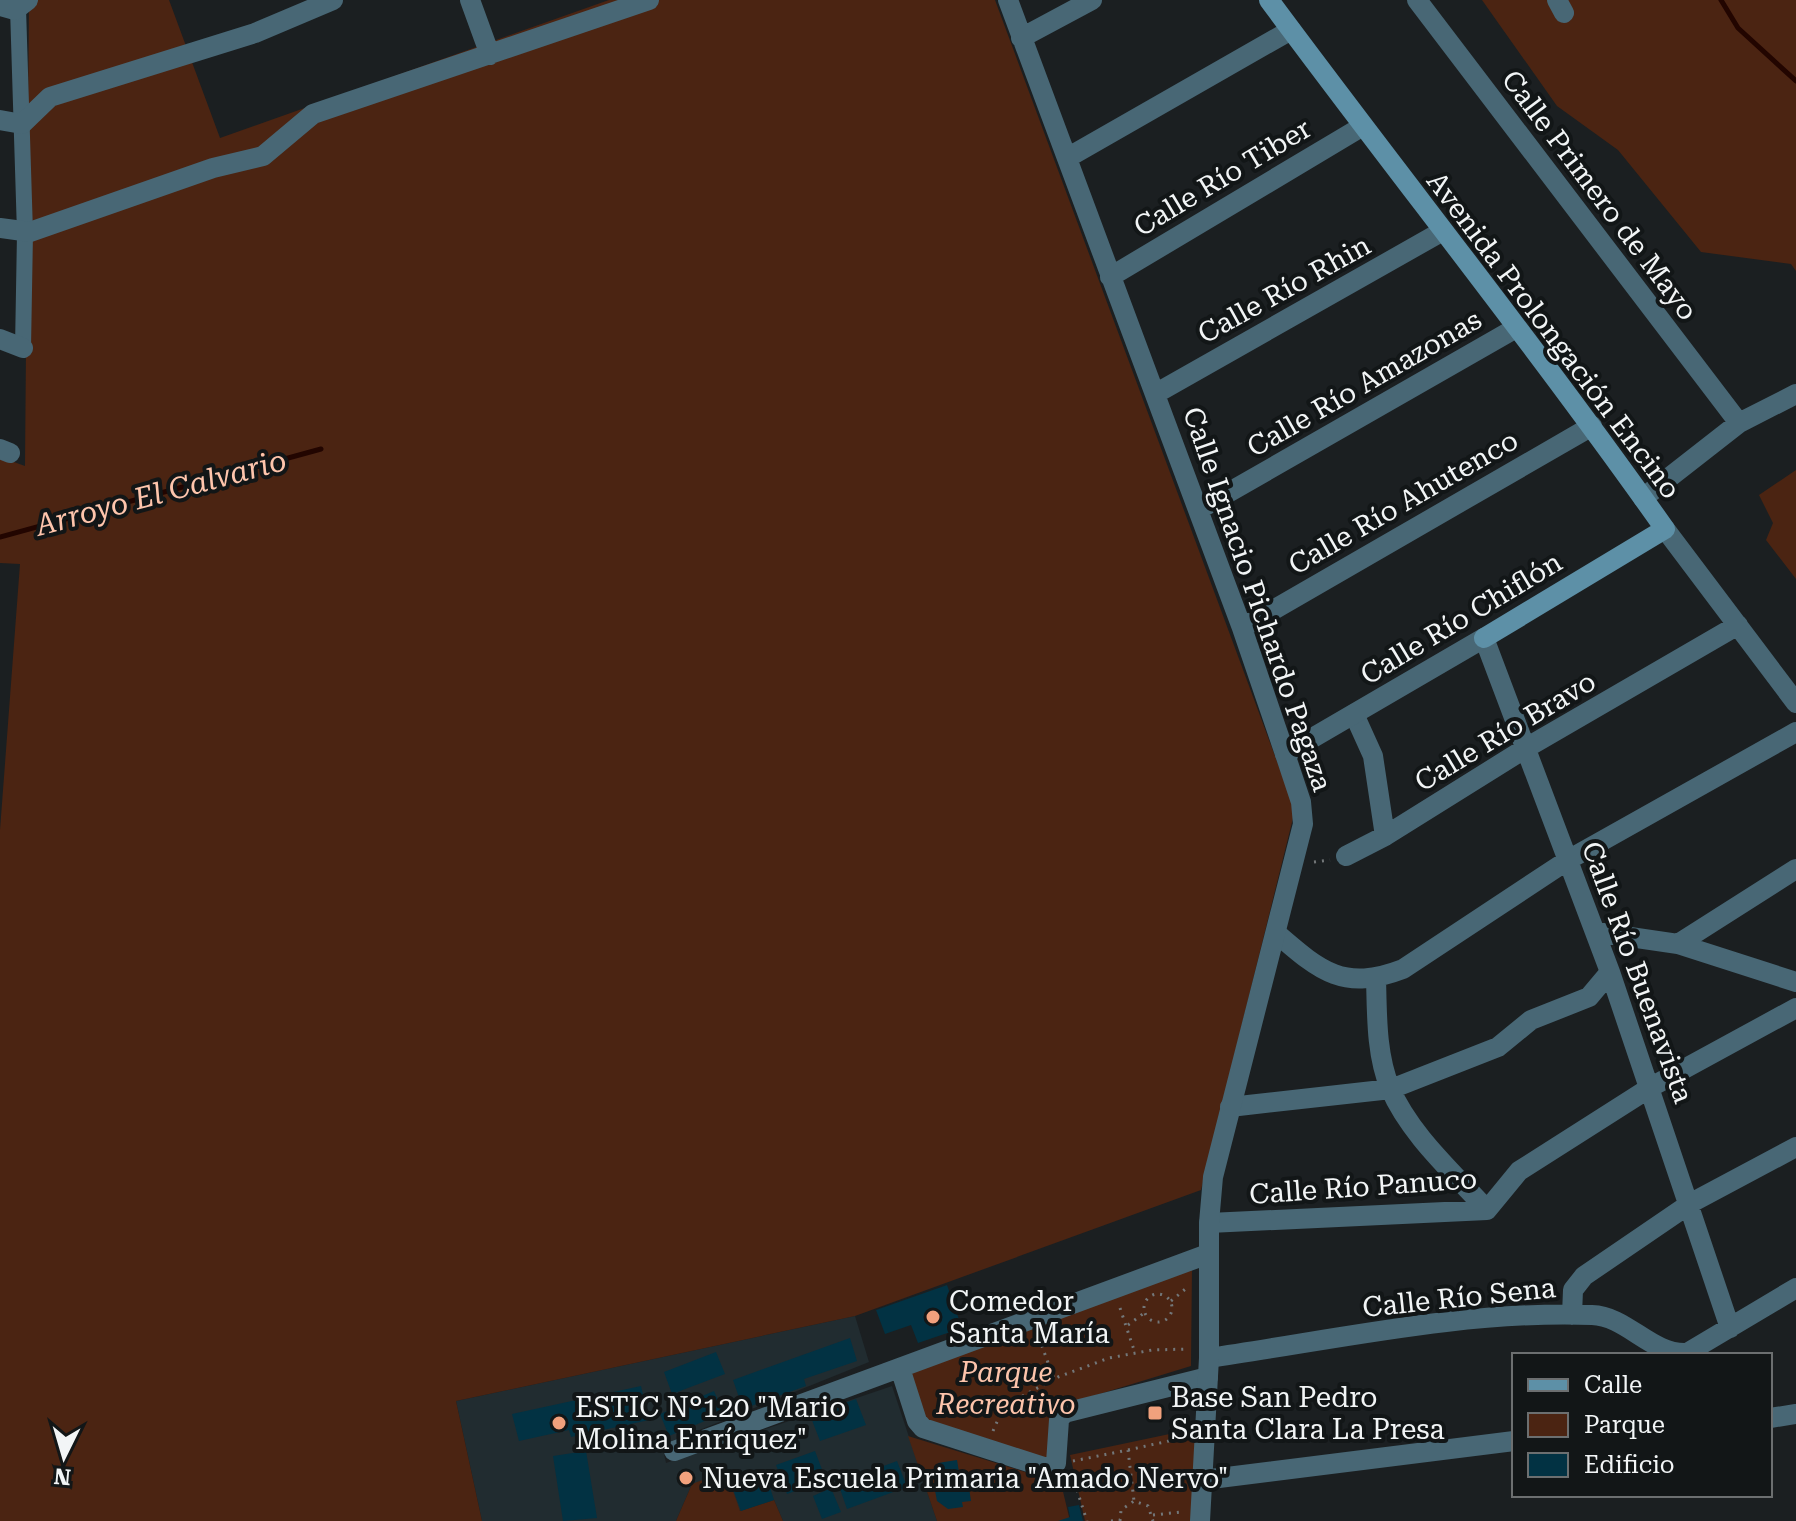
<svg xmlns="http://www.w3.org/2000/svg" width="1796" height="1521" font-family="'Roboto Serif',serif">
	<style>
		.built { fill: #212c30 }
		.green { fill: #4b2412 }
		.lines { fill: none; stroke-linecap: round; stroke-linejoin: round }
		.stream { stroke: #220500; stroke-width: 5 }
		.building { fill: #023243 }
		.path { stroke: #737779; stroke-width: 3; stroke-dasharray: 2 6; stroke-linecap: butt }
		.pedestrian { stroke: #486775; stroke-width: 16 }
		.minor { stroke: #486775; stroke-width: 20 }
		.tertiary { stroke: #486775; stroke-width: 20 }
		.secondary { stroke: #5d90a7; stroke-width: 20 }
		.poi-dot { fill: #f1a17d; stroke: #121617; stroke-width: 3 }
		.labels { text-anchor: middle; stroke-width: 8; stroke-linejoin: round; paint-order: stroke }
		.street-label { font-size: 28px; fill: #f2f5f6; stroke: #121617 }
		.poi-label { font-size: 28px; fill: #f2f5f6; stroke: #121617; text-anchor: start }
		.park-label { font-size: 28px; font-style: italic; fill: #fdc4ab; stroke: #121617 }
		.water-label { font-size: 30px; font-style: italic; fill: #fec5ac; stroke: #121617 }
	</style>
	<rect width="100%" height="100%" fill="#1b1f21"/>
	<path class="built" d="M 855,1316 L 869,1362 L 662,1445 L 666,1463 L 892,1386 L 937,1521 L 783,1521 L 774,1500 L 741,1511 L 692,1484 L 676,1521 L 482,1521 L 456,1401 Z"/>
	<path class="green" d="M 29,0 L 169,0 L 220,138 L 609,0 L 995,0 L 1295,810 L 1201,1190 L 855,1316 L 456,1401 L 482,1521 L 0,1521 L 0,830 L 20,564 L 0,563 L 0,457 L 25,466 Z
		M 1482,0 L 1796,0 L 1796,271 L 1791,264 L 1701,252 L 1618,150 L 1557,106 Z
		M 1796,470 L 1796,579 L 1766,540 L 1773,523 L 1759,495 Z
		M 1192,1266 L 1191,1366 L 1057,1407 L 1052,1463 L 926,1419 L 907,1366 Z
		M 1198,1428 L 1191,1521 L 1085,1521 L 1070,1455 Z
		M 908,1436 L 1061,1483 L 1070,1521 L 937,1521 Z
		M 726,1471 L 740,1511 L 774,1500 L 783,1521 L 676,1521 L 692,1484 Z"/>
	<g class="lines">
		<path class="stream" d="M 1721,0 L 1738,28 L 1796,81
			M 0,537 L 321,449"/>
	</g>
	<path class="building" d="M 947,1285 L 962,1328 L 918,1343 L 911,1325 L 885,1334 L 876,1310 Z
		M 850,1338 L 857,1361 L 804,1379 L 806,1386 L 743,1409 L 733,1380 Z
		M 716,1352 L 725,1374 L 672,1394 L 664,1372 Z
		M 641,1386 L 649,1420 L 571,1437 L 569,1430 L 519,1441 L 512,1414 Z
		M 714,1391 L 724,1413 L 669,1436 L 660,1414 Z
		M 856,1399 L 866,1425 L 820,1441 L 810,1415 Z
		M 586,1451 L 597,1518 L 563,1521 L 553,1456 Z
		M 815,1451 L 826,1480 L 787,1494 L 776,1465 Z
		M 957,1460 L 959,1472 L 968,1481 L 971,1501 L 962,1502 L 963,1507 L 948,1509 L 937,1501 L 934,1485 L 941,1484 L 938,1463 Z
		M 897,1461 L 907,1487 L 847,1509 L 838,1483 Z
		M 764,1469 L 774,1500 L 741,1511 L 730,1481 Z
		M 831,1488 L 841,1512 L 822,1519 L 813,1496 Z
		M 1079,1505 L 1083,1521 L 1058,1521 L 1070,1517 L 1068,1507 Z"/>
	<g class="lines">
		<path class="path" d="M 1314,862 L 1330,860
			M1144 1308a14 14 0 1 1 28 0a14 14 0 1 1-28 0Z
			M 1171,1301 L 1189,1286
			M 1120,1308 L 1135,1353
			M 1128,1325 L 1144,1313
			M 1039,1338 L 1054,1379
			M 993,1431 L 1004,1406 L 1058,1377 L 1109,1358 L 1152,1350 L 1189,1349
			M 1128,1450 L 1187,1437
			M 1073,1461 L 1128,1450 L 1134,1501
			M 1072,1475 L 1087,1521
			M 1153,1515 L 1181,1512
			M 1111,1521 L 1120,1520
			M 1120,1521 L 1121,1510 L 1134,1501 L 1148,1506 L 1153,1521"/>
		<path class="pedestrian" d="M 18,8 L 25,233 L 23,348"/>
		<path class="minor" d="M 470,0 L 490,55
			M 1008,0 L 1242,628 L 1285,754
			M 1417,0 L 1739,423
			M 1557,0 L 1564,13
			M 0,6 L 15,10 L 28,0
			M 1021,38 L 1092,0
			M 0,120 L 22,124 L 50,97 L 255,33 L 333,0
			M 1067,158 L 1291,30
			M 0,228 L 30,232 L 213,168 L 263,156 L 313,114 L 649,0
			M 1110,277 L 1363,126
			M 0,339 L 23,348
			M 1155,394 L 1441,232
			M 0,449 L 10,453
			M 1643,498 L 1739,423 L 1796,394
			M 1198,510 L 1516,328
			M 1665,529 L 1796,703
			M 1242,628 L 1592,426
			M 1484,638 L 1610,972 L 1730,1328
			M 1354,714 L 1373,756 L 1385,836
			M 1346,856 L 1385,836 L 1526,748 L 1738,625
			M 1596,932 L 1678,944 L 1796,982
			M 1276,933 C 1320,971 1343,992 1403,969 L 1568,860 L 1796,732
			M 1678,944 L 1796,869
			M 1376,977 C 1377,1014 1376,1054 1390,1088 C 1410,1135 1454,1173 1487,1210
			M 1230,1107 L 1391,1089 L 1498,1047 L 1531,1020 L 1589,997 L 1610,972
			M 1209,1223 L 1487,1210 L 1519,1171 L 1651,1087 L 1796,1008
			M 1572,1315 L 1573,1290 L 1584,1276 L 1691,1203 L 1796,1147
			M 1209,1358 C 1333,1340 1467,1310 1592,1315 C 1627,1316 1651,1355 1687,1353 L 1796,1288
			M 900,1368 L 917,1421 L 923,1428 L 1047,1468 L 1056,1463 L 1059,1420 L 1064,1413 L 1208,1377
			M 1770,1418 L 1796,1414
			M 674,1451 L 1208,1254
			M 1203,1480 L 1514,1441"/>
		<path class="tertiary" d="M 1200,1521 L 1209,1358 L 1209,1223 L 1213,1177 L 1303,824 L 1301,802 L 1285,754 L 1484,638"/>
		<path class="secondary" d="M 1269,0 C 1400,177 1538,349 1665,529 L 1484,638"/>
	</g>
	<g class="poi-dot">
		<circle cx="933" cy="1317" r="8"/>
		<rect x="1147" y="1405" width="16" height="16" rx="4"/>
		<circle cx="559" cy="1423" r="8"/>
		<circle cx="686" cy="1478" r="8"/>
	</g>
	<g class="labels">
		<g class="street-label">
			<text transform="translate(1222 177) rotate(-31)" y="10">Calle Río Tiber</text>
			<text transform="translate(1600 195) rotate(53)" y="10">Calle Primero de Mayo</text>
			<text transform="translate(1284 289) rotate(-29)" y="10">Calle Río Rhin</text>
			<text transform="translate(1554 335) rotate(53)" y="10">Avenida Prolongación Encino</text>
			<text transform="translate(1364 383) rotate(-30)" y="10">Calle Río Amazonas</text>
			<text transform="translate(1403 502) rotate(-30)" y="10">Calle Río Ahutenco</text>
			<text transform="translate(1258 599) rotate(71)" y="10">Calle Ignacio Pichardo Pagaza</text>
			<text transform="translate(1461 618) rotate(-31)" y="10">Calle Río Chiflón</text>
			<text transform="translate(1505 731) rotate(-31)" y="10">Calle Río Bravo</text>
			<text transform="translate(1638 972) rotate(70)" y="10">Calle Río Buenavista</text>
			<text transform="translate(1363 1186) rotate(-4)" y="10">Calle Río Panuco</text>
			<text transform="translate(1459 1297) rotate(-6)" y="10">Calle Río Sena</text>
		</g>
		<g class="poi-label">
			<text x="949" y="1311">Comedor<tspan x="949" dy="32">Santa María</tspan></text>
			<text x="1171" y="1407">Base San Pedro<tspan x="1171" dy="32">Santa Clara La Presa</tspan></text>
			<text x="575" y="1417">ESTIC N°120 "Mario<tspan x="575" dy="32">Molina Enríquez"</tspan></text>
			<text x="702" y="1488">Nueva Escuela Primaria "Amado Nervo"</text>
		</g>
		<g class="park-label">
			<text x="1006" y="1382">Parque<tspan x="1006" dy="32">Recreativo</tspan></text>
		</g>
		<g class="water-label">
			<text transform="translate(161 493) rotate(-15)" y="10">Arroyo El Calvario</text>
		</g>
	</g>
	<rect x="1512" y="1353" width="260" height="144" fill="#121617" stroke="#6c6f70" stroke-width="2"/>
	<rect x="1528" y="1379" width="40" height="12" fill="#5d90a7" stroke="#6c6f70" stroke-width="2"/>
	<text x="1584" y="1393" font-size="24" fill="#f2f5f6">Calle</text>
	<rect x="1528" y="1413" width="40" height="24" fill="#4b2412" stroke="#6c6f70" stroke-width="2"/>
	<text x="1584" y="1433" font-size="24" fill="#f2f5f6">Parque</text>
	<rect x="1528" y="1453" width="40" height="24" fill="#023243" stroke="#6c6f70" stroke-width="2"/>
	<text x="1584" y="1473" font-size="24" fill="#f2f5f6">Edificio</text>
	<g transform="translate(64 1457) rotate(185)" stroke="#121617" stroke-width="6" paint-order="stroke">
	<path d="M0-6L14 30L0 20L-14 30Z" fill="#f2f5f6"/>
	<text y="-12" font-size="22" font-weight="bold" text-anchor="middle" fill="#f2f5f6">N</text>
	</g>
</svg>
